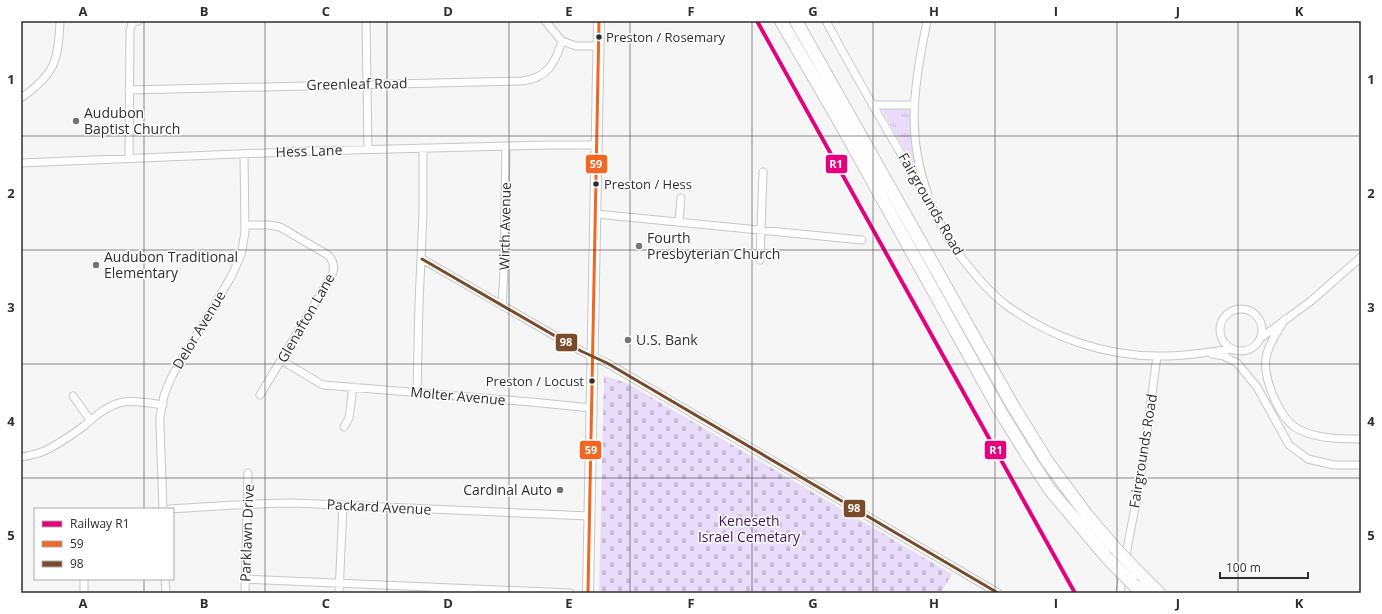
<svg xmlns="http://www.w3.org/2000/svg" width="1382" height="614" font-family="'Open Sans',sans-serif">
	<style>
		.grass { fill: url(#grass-tufts) }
		.cemetery { fill: url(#cemetery-stones) }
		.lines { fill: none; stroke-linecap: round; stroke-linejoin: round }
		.street-casing { stroke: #c7c7c8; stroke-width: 9 }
		.primary-casing { stroke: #c7c7c8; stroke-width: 12 }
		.highway-casing { stroke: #c7c7c8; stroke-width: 14 }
		.street { stroke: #fefefe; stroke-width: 7 }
		.primary { stroke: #fefefe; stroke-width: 10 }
		.highway { stroke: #fefefe; stroke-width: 12 }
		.highway-bridge-casing { stroke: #c7c7c8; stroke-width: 14; stroke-linecap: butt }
		.highway-bridge { stroke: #fefefe; stroke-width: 12 }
		.bus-1-casing { stroke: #fff; stroke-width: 6 }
		.bus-2-casing { stroke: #fff; stroke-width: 6 }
		.bus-1 { stroke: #f26522; stroke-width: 3 }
		.bus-2 { stroke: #7a4b2a; stroke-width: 3 }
		.rail-1-casing { stroke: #fff; stroke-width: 7 }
		.rail-1 { stroke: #e5007d; stroke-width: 4 }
		.grid { fill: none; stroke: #2e2e2f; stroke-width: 1; stroke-opacity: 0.55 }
		.bus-dot { fill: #2e2e2f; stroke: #fff; stroke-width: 1.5 }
		.poi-dot { fill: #747475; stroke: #fff; stroke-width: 1.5 }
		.labels { text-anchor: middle; stroke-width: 3; stroke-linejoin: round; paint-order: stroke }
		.bus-label { font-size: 13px; fill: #2e2e2f; stroke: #fff; text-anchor: start }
		.street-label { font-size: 14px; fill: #2e2e2f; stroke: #fff }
		.poi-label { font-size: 14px; fill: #2e2e2f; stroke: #fff; text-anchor: start }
		.park-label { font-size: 14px; fill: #401263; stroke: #fff }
		.line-badge { stroke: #fff; stroke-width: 1.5 }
		.badge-label { font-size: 11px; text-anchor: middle; font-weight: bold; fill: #fff }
		.neatline { fill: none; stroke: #2e2e2f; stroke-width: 1.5 }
		.grid-label { font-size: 13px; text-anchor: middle; font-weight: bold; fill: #2e2e2f }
	</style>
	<defs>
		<pattern id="grass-tufts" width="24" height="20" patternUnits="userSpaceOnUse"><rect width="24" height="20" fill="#e9dcfa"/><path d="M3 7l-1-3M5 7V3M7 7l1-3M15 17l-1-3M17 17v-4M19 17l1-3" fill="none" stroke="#c8bdd7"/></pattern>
		<pattern id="cemetery-stones" width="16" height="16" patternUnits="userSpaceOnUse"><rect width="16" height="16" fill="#e9dcfa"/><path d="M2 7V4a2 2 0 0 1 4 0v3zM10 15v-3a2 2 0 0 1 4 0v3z" fill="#c8bdd7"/></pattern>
	</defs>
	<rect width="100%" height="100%" fill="#f6f6f7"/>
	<path class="grass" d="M 883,107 L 906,108 L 910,111 L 912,144 L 915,164 L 913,164 L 913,165 L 881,109 Z"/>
	<path class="cemetery" d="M 604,376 L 627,383 L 952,574 L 941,593 L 599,593 Z"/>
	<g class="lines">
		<defs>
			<path id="street" d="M 366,21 L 368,149
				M 545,21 L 562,41 L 576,46 L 599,46
				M 826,21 C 856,77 888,132 920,186 C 934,209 944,235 961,257 C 974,274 989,292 1006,305 C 1050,337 1104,356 1158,356 C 1183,357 1208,352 1233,349
				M 927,21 C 915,82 905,134 928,194
				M 129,90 L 522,81 C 548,78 555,63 562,41
				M 21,98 C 55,74 58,62 60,21
				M 872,105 L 914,105
				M 129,158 L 130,31 L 132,23 L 138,21
				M 21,163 L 312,151 L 547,145 L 597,145
				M 596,214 L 862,240
				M 679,221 L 681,198
				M 246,225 L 269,225 L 280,227 L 328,255 C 334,261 335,267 332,275 L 260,395
				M 422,259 L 581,351 L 607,363 L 998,593
				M 760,260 L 763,172
				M 502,306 L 504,270 L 506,146
				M1220 330a21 21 0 1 1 42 0a21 21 0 1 1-42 0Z
				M 1285,319 C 1278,331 1268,344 1266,358 C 1263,379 1280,421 1300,430 C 1319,439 1341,439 1361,439
				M 1262,337 L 1311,301 L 1361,257
				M 1212,354 L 1224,356 L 1237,363 L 1257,387 L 1289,445 L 1308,459 L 1334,465 L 1361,465
				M 281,360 L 321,384
				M 324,385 L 531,402 L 592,408
				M 417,393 L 419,303 L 423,213 L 423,148
				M 73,396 L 90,420
				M 344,427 L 349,418 L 353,387
				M 21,457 C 27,456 33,455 39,453 C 51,449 73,434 84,426 C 95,416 108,405 123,402 C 135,400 150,403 163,405
				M 163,509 L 160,426 L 160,417 L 164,396 L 168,385 L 173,374 L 231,277 L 241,255 L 245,232 L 244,154
				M 170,509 C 211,507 252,503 294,503 L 589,516
				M 1125,560 L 1142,470 L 1157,356
				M 84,579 L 84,593
				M 165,579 L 166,593
				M 245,579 L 570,593
				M 245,593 L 248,473
				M 339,593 L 343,505
				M 1120,593 L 1123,572"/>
			<path id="primary" d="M 588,593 L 599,21"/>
			<path id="highway" d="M 781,21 L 838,119 L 1000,411 L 1029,458 L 1050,490 L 1109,560
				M 796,21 L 1013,406 L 1047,461 L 1086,514 L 1114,547
				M 1139,573 L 1159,593
				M 1135,586 L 1143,593"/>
		</defs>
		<use href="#street" class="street-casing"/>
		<use href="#primary" class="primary-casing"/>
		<use href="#highway" class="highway-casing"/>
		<use href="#street" class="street"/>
		<use href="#primary" class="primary"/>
		<use href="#highway" class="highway"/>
		<defs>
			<path id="highway-bridge" d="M 1114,547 L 1139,573
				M 1109,560 L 1135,586"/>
		</defs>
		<use href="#highway-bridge" class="highway-bridge-casing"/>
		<use href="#highway-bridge" class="highway-bridge"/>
		<defs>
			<path id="bus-1" d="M 588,593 L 599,21"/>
			<path id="bus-2" d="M 422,259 L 581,351 L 607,363 L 998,593"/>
		</defs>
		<use href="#bus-1" class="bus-1-casing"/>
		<use href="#bus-2" class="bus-2-casing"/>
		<use href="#bus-1" class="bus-1"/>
		<use href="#bus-2" class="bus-2"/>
		<defs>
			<path id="rail-1" d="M 757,21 L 1075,593"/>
		</defs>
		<use href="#rail-1" class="rail-1-casing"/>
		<use href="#rail-1" class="rail-1"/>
	</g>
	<path class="grid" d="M 144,21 L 144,509M 265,21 L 265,593M 387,21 L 387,593M 509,21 L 509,593M 630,21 L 630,593M 752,21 L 752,593M 873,21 L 873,593M 995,21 L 995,593M 1117,21 L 1117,593M 1238,21 L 1238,593M 21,136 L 1361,136M 21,250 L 1361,250M 21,364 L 1361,364M 21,478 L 1361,478M 144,579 L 144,593"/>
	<g class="bus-dot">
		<circle cx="599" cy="37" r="3.5"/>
		<circle cx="596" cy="184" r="3.5"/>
		<circle cx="592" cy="381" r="3.5"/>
	</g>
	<g class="poi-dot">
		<circle cx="76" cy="121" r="4"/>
		<circle cx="639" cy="246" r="4"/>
		<circle cx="96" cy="265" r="4"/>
		<circle cx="628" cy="340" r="4"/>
		<circle cx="560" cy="490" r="4"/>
	</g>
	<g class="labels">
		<g class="bus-label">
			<text x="606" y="42">Preston / Rosemary</text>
			<text x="604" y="189">Preston / Hess</text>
			<text x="584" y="386" text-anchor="end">Preston / Locust</text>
		</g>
		<g class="street-label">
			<text transform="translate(357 84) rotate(-1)" y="5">Greenleaf Road</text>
			<text transform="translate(309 151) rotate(-2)" y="5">Hess Lane</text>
			<text transform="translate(931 204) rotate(60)" y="5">Fairgrounds Road</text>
			<text transform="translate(505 226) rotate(-89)" y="5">Wirth Avenue</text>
			<text transform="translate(306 318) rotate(-60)" y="5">Glenafton Lane</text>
			<text transform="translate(199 330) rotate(-59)" y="5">Delor Avenue</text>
			<text transform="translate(458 396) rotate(5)" y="5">Molter Avenue</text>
			<text transform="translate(1143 451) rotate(-81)" y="5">Fairgrounds Road</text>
			<text transform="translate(379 507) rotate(3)" y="5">Packard Avenue</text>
			<text transform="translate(247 533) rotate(-88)" y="5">Parklawn Drive</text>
		</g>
		<g class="poi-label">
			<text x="84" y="118">Audubon<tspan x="84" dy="16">Baptist Church</tspan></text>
			<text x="647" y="243">Fourth<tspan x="647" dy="16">Presbyterian Church</tspan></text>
			<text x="104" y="262">Audubon Traditional<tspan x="104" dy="16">Elementary</tspan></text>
			<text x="636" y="345">U.S. Bank</text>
			<text x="552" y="495" text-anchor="end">Cardinal Auto</text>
		</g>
		<g class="park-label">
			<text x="749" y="526">Keneseth<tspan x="749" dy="16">Israel Cemetary</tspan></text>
		</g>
	</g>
	<g class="line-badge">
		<rect x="585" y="154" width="23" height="20" rx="4" fill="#f26522"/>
		<rect x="825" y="154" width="23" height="20" rx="4" fill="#e5007d"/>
		<rect x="555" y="333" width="23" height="19" rx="4" fill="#7a4b2a"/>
		<rect x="579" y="440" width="23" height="20" rx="4" fill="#f26522"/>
		<rect x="984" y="440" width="23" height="20" rx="4" fill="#e5007d"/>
		<rect x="843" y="499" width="23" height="19" rx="4" fill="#7a4b2a"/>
	</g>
	<g class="badge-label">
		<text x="596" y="168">59</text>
		<text x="836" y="168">R1</text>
		<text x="566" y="346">98</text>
		<text x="591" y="454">59</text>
		<text x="996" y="454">R1</text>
		<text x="854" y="512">98</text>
	</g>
	<rect width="1382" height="614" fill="none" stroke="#ffffff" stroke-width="44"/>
	<rect x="34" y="508" width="140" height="72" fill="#ffffff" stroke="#ababac"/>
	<rect x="42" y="521" width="20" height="6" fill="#e5007d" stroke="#ababac"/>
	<text x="70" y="528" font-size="12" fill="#2e2e2f">Railway R1</text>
	<rect x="42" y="541" width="20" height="6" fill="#f26522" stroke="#ababac"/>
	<text x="70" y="548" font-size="12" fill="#2e2e2f">59</text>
	<rect x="42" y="561" width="20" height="6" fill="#7a4b2a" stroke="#ababac"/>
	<text x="70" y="568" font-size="12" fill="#2e2e2f">98</text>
	<path d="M1220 572v6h88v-6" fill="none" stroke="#2e2e2f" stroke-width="2"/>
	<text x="1226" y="572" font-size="12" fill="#2e2e2f" stroke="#ffffff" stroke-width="3" paint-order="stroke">100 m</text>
	<rect x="22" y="22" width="1338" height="570" class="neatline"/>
	<g class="grid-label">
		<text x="83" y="16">A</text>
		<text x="204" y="16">B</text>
		<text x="326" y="16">C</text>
		<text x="448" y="16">D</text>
		<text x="569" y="16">E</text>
		<text x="691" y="16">F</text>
		<text x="813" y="16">G</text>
		<text x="934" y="16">H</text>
		<text x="1056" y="16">I</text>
		<text x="1178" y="16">J</text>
		<text x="1299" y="16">K</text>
		<text x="11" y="84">1</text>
		<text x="1371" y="84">1</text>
		<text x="11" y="198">2</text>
		<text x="1371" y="198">2</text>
		<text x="11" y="312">3</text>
		<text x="1371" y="312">3</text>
		<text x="11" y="426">4</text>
		<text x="1371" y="426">4</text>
		<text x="11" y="540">5</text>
		<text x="1371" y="540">5</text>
		<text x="83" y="608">A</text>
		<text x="204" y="608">B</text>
		<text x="326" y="608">C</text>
		<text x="448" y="608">D</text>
		<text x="569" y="608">E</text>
		<text x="691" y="608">F</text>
		<text x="813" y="608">G</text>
		<text x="934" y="608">H</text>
		<text x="1056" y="608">I</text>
		<text x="1178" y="608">J</text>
		<text x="1299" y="608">K</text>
	</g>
</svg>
